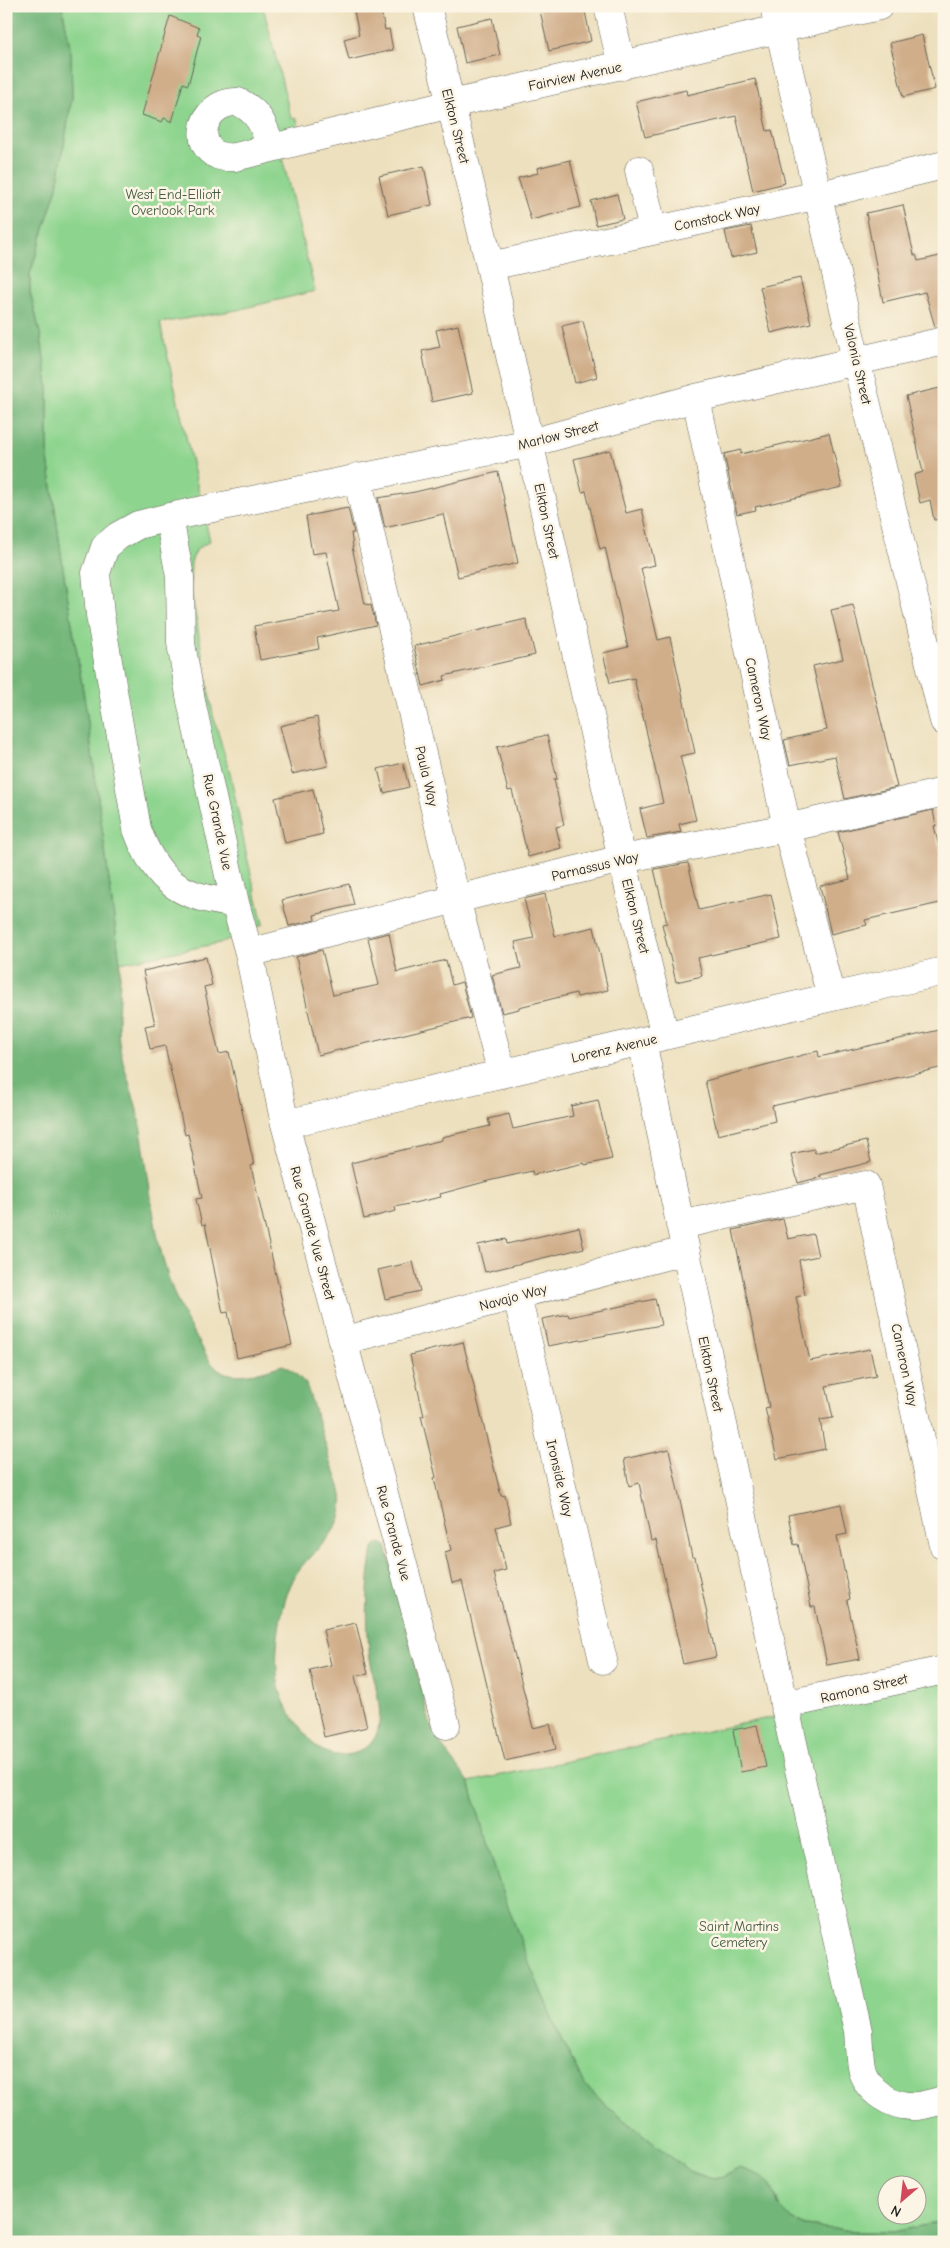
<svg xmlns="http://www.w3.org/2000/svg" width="950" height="2248" font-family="'Comic Neue',sans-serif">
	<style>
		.green { fill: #8dd48e; stroke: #547855; fill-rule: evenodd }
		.forest { fill: #72b679; stroke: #47694a }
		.building { fill: #d0ae8a }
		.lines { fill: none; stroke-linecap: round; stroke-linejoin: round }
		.minor-casing { stroke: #656155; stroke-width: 29 }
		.minor { stroke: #fff; stroke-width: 28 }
		.labels { text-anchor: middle; stroke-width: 5; stroke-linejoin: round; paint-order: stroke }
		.street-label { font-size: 14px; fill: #1c1c1c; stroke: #fcf5e5 }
		.park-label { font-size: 14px; fill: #445c44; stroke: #fcf5e5 }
	</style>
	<rect width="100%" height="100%" fill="#fcf5e5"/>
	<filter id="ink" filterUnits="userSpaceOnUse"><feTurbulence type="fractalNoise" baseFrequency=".02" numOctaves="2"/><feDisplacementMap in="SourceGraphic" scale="10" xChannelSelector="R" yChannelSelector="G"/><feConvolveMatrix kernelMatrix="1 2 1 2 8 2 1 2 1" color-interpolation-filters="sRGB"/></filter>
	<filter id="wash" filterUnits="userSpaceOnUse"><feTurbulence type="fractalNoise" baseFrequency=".0096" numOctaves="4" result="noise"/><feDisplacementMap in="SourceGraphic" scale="20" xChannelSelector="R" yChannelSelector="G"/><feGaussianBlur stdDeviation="1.12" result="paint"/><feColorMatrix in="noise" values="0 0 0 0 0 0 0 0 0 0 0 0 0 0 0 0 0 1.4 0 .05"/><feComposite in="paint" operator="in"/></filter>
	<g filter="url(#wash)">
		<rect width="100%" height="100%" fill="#ede0be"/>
		<path class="green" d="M 62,6 L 263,6 L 291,118 L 297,118 L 298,126 L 283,161 L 315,291 L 237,310 L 160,323 L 210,541 L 197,549 L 194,555 L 191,562 L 190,585 L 213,715 L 231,777 L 247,857 L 263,924 L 220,943 L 120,963 L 87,715 L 64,575 L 48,458 L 48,386 L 41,337 L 30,291 L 30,274 L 57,187 L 72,97 L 71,52 Z
			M 944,1675 L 944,2226 L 935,2223 L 893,2232 L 849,2232 L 834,2229 L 804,2226 L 789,2217 L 779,2207 L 776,2196 L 740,2168 L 722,2177 L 712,2179 L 689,2171 L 610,2109 L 585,2085 L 562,2041 L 528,1961 L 497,1876 L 469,1782 L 811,1709 ZM 888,2186 L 918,2186 L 918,2216 L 888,2216 Z"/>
		<path class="forest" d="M 6,6 L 62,6 L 71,52 L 72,97 L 57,187 L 30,274 L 30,291 L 41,337 L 48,386 L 48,458 L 64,575 L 87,715 L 120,963 C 121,990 116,1016 119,1042 C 123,1068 134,1094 139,1119 C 154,1199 152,1266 196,1337 C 202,1346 207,1359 214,1366 C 231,1383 263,1371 283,1365 L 294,1372 L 306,1384 C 314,1409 322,1434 330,1459 C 334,1471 340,1483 342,1495 C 343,1501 342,1512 340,1517 C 333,1538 314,1551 301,1567 C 280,1593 271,1660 280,1691 C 285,1709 300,1728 312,1742 C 329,1764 372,1758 378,1729 C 384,1703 371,1676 369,1650 C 366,1617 367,1582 373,1549 L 376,1544 L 382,1543 L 386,1546 L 429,1720 L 439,1742 L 469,1782 L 497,1876 L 528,1961 L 562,2041 L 585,2085 L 610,2109 L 689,2171 L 712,2179 L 722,2177 L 740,2168 L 759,2175 L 771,2185 L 779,2207 L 789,2217 L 804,2226 L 834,2229 L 849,2232 L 893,2232 L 935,2223 L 944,2226 L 944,2242 L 12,2242 L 6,2226 Z"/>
		<g id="blocks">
			<path class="building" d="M 353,6 L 380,6 L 385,30 L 389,29 L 393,50 L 349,60 L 344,39 L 359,35 Z
				M 539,6 L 584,6 L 591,41 L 549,51 Z
				M 170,16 L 199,28 L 197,34 L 201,36 L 188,85 L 183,83 L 172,122 L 164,118 L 162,122 L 142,115 Z
				M 492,18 L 500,55 L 465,63 L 457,26 Z
				M 922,35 L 935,89 L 903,97 L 890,43 Z
				M 755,79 L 767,131 L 772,130 L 785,183 L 753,191 L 736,116 L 645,137 L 636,102 L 686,90 L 687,95 Z
				M 570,160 L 581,207 L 531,220 L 518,178 L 538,173 L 537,168 Z
				M 424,166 L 432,205 L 388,215 L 379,176 Z
				M 617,194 L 623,219 L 596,225 L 591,201 Z
				M 903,205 L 914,255 L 916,255 L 918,261 L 944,255 L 944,326 L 935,327 L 925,292 L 883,302 L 866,213 Z
				M 751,226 L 757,252 L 731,258 L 725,231 Z
				M 800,278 L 811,323 L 771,333 L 760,287 Z
				M 583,321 L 597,377 L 575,383 L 562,326 Z
				M 458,325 L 473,393 L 432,402 L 422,351 L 440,347 L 436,330 Z
				M 944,387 L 944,519 L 934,520 L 930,500 L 920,503 L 914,475 L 923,472 L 906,396 Z
				M 829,433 L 842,487 L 755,507 L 756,510 L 737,514 L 724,454 L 741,450 L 741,454 Z
				M 610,450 L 626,513 L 642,509 L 655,565 L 641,568 L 658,640 L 670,637 L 695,753 L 680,756 L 696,820 L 679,824 L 681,832 L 647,838 L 640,809 L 663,803 L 634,678 L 610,683 L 603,653 L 628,647 L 605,547 L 600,549 L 586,491 L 582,492 L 574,459 Z
				M 498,472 L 518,563 L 458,577 L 443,514 L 385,528 L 378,498 L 415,492 Z
				M 348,508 L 354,533 L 351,533 L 353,547 L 352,547 L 365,604 L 371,605 L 376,625 L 317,638 L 319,649 L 260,660 L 254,626 L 339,611 L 326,552 L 312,554 L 306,516 Z
				M 853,605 L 897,787 L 845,799 L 835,756 L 790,765 L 784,740 L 827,730 L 813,666 L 843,659 L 831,610 Z
				M 526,619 L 535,655 L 444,676 L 445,680 L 423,686 L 414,646 Z
				M 317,717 L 328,766 L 292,774 L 280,726 Z
				M 547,735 L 557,779 L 554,779 L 564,825 L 556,827 L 561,848 L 528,857 L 512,790 L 508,791 L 497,747 Z
				M 403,763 L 409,787 L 384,793 L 378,769 Z
				M 313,789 L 323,834 L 285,843 L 275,798 Z
				M 933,810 L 936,826 L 934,826 L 944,866 L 944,902 L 865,920 L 867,925 L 831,934 L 820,886 L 850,879 L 838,832 Z
				M 688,863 L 699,910 L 771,894 L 781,939 L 698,958 L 702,976 L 676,982 L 662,924 L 667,923 L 654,869 Z
				M 349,884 L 354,905 L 314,915 L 315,920 L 289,926 L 282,900 Z
				M 545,894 L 555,936 L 594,927 L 608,990 L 577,997 L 576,993 L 519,1007 L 519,1009 L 502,1013 L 492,975 L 521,968 L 515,942 L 534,938 L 524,899 Z
				M 389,933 L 397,972 L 446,960 L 452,985 L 462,982 L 471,1018 L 318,1055 L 296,957 L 322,950 L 333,995 L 379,985 L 368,938 Z
				M 206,957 L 212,985 L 204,987 L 219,1054 L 229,1052 L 254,1165 L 251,1166 L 292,1345 L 237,1358 L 228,1312 L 223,1313 L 205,1224 L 202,1225 L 196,1199 L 202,1198 L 188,1134 L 185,1135 L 165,1046 L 150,1049 L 145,1026 L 155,1024 L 143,971 Z
				M 944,1029 L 944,1067 L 772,1106 L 775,1121 L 718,1135 L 705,1081 L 818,1051 L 819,1057 Z
				M 598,1100 L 612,1159 L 585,1165 L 584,1163 L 533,1175 L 532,1171 L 488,1181 L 440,1194 L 441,1197 L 395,1207 L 396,1211 L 364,1219 L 351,1163 L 442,1140 L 442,1137 L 490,1126 L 488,1119 L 509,1114 L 513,1129 L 573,1116 L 571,1106 Z
				M 866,1141 L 871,1162 L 820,1175 L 821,1177 L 798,1183 L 791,1154 L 814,1149 L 815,1153 Z
				M 783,1219 L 788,1239 L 813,1234 L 818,1256 L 799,1260 L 805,1295 L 796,1297 L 810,1361 L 870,1349 L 876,1376 L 826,1386 L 833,1418 L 820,1420 L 825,1449 L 777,1459 L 765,1408 L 769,1407 L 733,1230 Z
				M 579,1227 L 584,1248 L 485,1272 L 478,1245 L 506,1239 L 507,1244 Z
				M 413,1262 L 420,1291 L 385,1299 L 378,1270 Z
				M 655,1299 L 661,1325 L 548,1346 L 542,1319 L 568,1314 L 569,1317 Z
				M 463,1342 L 501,1496 L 505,1495 L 511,1523 L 496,1527 L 506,1570 L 494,1573 L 533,1728 L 550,1724 L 556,1749 L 505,1761 L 462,1581 L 452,1583 L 445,1552 L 451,1550 L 434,1478 L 436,1477 L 421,1416 L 424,1416 L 410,1355 Z
				M 669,1449 L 692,1557 L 695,1557 L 716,1657 L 683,1664 L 656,1540 L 651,1541 L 639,1483 L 629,1486 L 624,1459 Z
				M 841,1504 L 847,1534 L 837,1536 L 850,1599 L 847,1600 L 860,1659 L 827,1665 L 815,1607 L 811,1607 L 798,1544 L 794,1545 L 788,1515 Z
				M 356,1623 L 368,1674 L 355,1676 L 367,1727 L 324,1737 L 310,1670 L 331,1665 L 323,1630 Z
				M 757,1725 L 766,1767 L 741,1772 L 733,1730 Z"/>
		</g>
	</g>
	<g filter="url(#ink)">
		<use href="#blocks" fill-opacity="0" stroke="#656155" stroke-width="1"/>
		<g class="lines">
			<defs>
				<path id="minor" d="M 427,6 L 490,266 L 622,859 L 665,1036
					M 608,6 L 622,66
					M 774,6 L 856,360 L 944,721
					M 271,147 C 264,126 259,111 238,102 C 196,101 189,162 235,157 L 451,104 L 879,6
					M 639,170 L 653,230
					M 490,266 L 819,195 L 944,165
					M 696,398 L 787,828 L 831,997
					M 357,477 L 456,899 L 502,1074
					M 169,517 L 180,577 L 181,643 L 191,701 L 235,903 L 249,953 L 285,1124 L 446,1725
					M 235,903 C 181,898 156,882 137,829 L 100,615 L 96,573 L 105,547 L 118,536 L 138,525 L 169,517 L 530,443 L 696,398 L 944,341
					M 249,953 L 456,899 L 622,859 L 787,828 L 944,792
					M 642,1041 C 710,1372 783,1702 858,2031 C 859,2042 859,2055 861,2066 C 865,2091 893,2108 917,2106 C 926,2105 935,2102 944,2100
					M 285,1124 L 944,971
					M 680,1225 L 866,1185 L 944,1546
					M 517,1296 L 603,1660
					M 342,1341 L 684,1251
					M 784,1705 L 944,1670"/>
			</defs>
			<use href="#minor" class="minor-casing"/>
			<use href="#minor" class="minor"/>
		</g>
	</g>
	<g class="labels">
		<g class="street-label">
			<text transform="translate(575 76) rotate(-12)" y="5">Fairview Avenue</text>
			<text transform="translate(456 126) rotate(76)" y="5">Elkton Street</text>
			<text transform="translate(717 217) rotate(-12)" y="5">Comstock Way</text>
			<text transform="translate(858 364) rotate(77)" y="5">Valonia Street</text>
			<text transform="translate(558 435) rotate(-14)" y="5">Marlow Street</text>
			<text transform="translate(547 521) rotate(78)" y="5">Elkton Street</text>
			<text transform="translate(759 699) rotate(78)" y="5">Cameron Way</text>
			<text transform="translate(427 776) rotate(77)" y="5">Paula Way</text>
			<text transform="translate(218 822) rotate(78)" y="5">Rue Grande Vue</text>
			<text transform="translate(595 866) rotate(-13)" y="5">Parnassus Way</text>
			<text transform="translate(636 916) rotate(76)" y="5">Elkton Street</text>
			<text transform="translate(614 1048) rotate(-13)" y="5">Lorenz Avenue</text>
			<text transform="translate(313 1233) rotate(75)" y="5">Rue Grande Vue Street</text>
			<text transform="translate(513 1297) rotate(-15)" y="5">Navajo Way</text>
			<text transform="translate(905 1365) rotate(78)" y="5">Cameron Way</text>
			<text transform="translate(711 1374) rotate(78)" y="5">Elkton Street</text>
			<text transform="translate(560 1478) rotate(77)" y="5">Ironside Way</text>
			<text transform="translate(394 1533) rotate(75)" y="5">Rue Grande Vue</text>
			<text transform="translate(864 1688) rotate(-13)" y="5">Ramona Street</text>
		</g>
		<g class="park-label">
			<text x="173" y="199">West End-Elliott<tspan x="173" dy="16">Overlook Park</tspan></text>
			<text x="739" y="1931">Saint Martins<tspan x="739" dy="16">Cemetery</tspan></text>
		</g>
	</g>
	<rect width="950" height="2248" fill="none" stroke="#fcf5e5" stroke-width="25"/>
	<g transform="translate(902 2200) rotate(208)"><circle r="24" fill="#fcf5e5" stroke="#a29e95"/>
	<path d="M0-4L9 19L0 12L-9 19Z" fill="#d1495b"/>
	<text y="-8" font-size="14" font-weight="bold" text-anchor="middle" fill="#1c1c1c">N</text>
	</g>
</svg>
